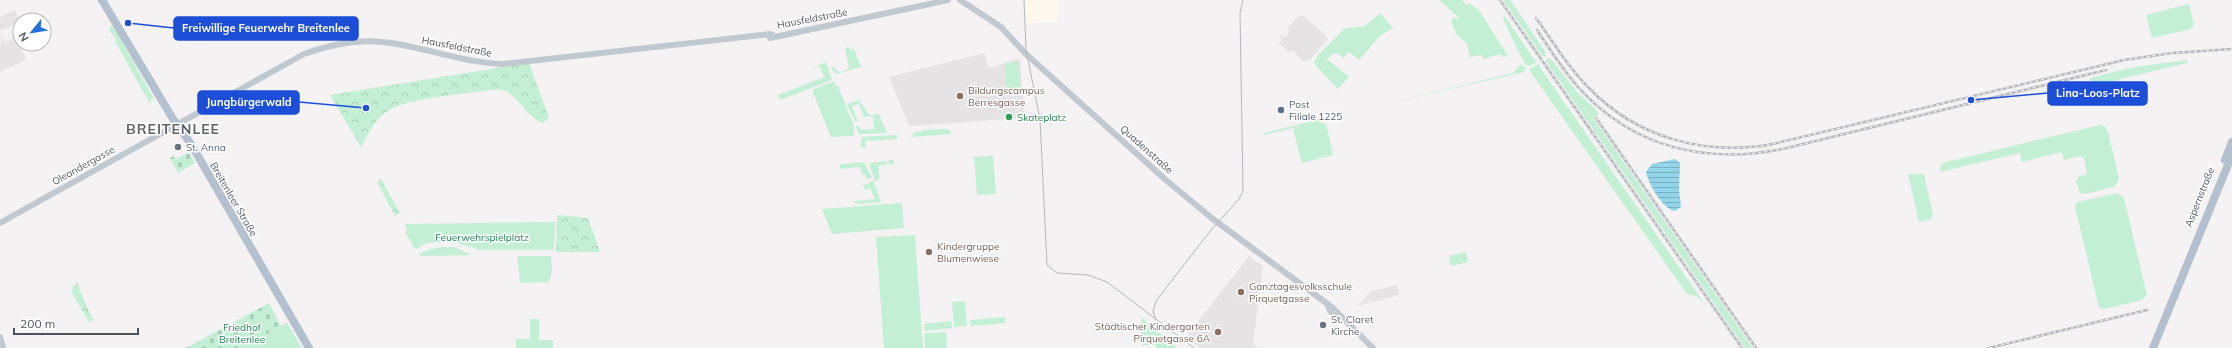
<svg xmlns="http://www.w3.org/2000/svg" width="2232" height="348" font-family="Mulish,sans-serif">
	<style>
		.commercial { fill: #fcf8ee }
		.education { fill: #e5e3e4 }
		.green { fill: #c3efd5 }
		.forest { fill: url(#forest-crowns) }
		.cemetery { fill: url(#cemetery-stones) }
		.water { fill: url(#water-rules) }
		.lines { fill: none; stroke-linecap: round; stroke-linejoin: round }
		.minor { stroke: #c0c8d0; stroke-width: 6 }
		.major { stroke: #b3c0cf; stroke-width: 8 }
		.tram { stroke: #b4b7bc; stroke-width: 1 }
		.rail-casing { stroke: #b4b7bc; stroke-width: 2.5 }
		.rail { stroke: #fff; stroke-width: 1; stroke-dasharray: 3; stroke-linecap: butt }
		.education-dot { fill: #8d6e63; stroke: #fff; stroke-width: 1.5 }
		.service-dot { fill: #5c6f8a; stroke: #fff; stroke-width: 1.5 }
		.leisure-dot { fill: #2e9e5b; stroke: #fff; stroke-width: 1.5 }
		.worship-dot { fill: #6b7280; stroke: #fff; stroke-width: 1.5 }
		.labels { text-anchor: middle; stroke-width: 3; stroke-linejoin: round; paint-order: stroke }
		.street-label { font-size: 10px; fill: #4a545f; stroke: #fff }
		.education-label { font-size: 10px; fill: #785e54; stroke: #fff; text-anchor: start }
		.service-label { font-size: 10px; fill: #4e5e75; stroke: #fff; text-anchor: start }
		.leisure-label { font-size: 10px; fill: #27864d; stroke: #fff; text-anchor: start }
		.worship-label { font-size: 10px; fill: #5b616d; stroke: #fff; text-anchor: start }
		.park-label { font-size: 10px; fill: #1b7f50; stroke: #fff }
		.district-label { font-size: 14px; font-weight: bold; letter-spacing: 1px; fill: #5e6266; stroke: #fff }
		.leader { fill: none; stroke: #1d4ed8; stroke-width: 1.5 }
		.callout-dot { fill: #1d4ed8; stroke: #fff; stroke-width: 1.5 }
		.callout { fill: #1d4ed8; stroke: #1d4ed8; stroke-width: 1.5 }
		.callout-label { font-size: 11px; text-anchor: middle; font-weight: bold; fill: #fff }
	</style>
	<defs>
		<pattern id="forest-crowns" width="20" height="18" patternUnits="userSpaceOnUse"><rect width="20" height="18" fill="#c3efd5"/><path d="M2 6a3 3 0 1 1 6 0M12 15a3 3 0 1 1 6 0" fill="none" stroke="#a9cfb9"/></pattern>
		<pattern id="cemetery-stones" width="16" height="16" patternUnits="userSpaceOnUse"><rect width="16" height="16" fill="#c3efd5"/><path d="M2 7V4a2 2 0 0 1 4 0v3zM10 15v-3a2 2 0 0 1 4 0v3z" fill="#a9cfb9"/></pattern>
		<pattern id="water-rules" width="6" height="5" patternUnits="userSpaceOnUse"><rect width="6" height="5" fill="#92d5ea"/><path d="M0 2.5h6" fill="none" stroke="#79afc1"/></pattern>
	</defs>
	<rect width="100%" height="100%" fill="#f4f2f2"/>
	<path class="commercial" d="M 1025,0 L 1058,0 L 1058,22 L 1026,23 Z"/>
	<path class="education" d="M 15,10 L 20,22 L 0,31 L 0,17 Z
		M 1299,16 L 1304,16 L 1328,38 L 1310,60 L 1303,61 L 1293,50 L 1289,52 L 1279,44 L 1283,39 L 1279,37 L 1281,35 L 1285,38 L 1289,33 L 1288,27 Z
		M 0,32 L 5,42 L 16,37 L 26,60 L 0,72 L 0,44 L 2,43 Z
		M 985,53 L 988,68 L 1020,59 L 1025,118 L 909,126 L 889,77 Z
		M 1249,256 L 1263,266 L 1253,344 L 1258,348 L 1200,348 L 1186,337 Z
		M 1397,285 L 1400,295 L 1358,306 L 1371,291 Z"/>
	<path class="green" d="M 1439,0 L 1462,0 L 1468,6 L 1458,17 Z
		M 1503,0 L 1510,0 L 1545,51 L 1545,56 L 1543,57 Z
		M 1469,3 L 1479,10 L 1508,56 L 1502,57 L 1501,54 L 1483,59 L 1482,55 L 1470,57 L 1467,44 L 1456,34 L 1451,21 L 1454,18 L 1458,18 Z
		M 2189,4 L 2194,26 L 2191,27 L 2191,29 L 2152,38 L 2146,15 Z
		M 1380,13 L 1393,28 L 1380,36 L 1359,60 L 1349,52 L 1343,58 L 1338,53 L 1337,55 L 1334,53 L 1327,59 L 1349,77 L 1338,89 L 1315,65 L 1314,62 L 1318,55 L 1345,28 L 1365,26 Z
		M 1504,15 L 1533,58 L 1537,62 L 1530,66 L 1526,65 C 1517,50 1511,35 1503,19 Z
		M 110,26 L 114,27 L 155,101 L 152,98 L 150,104 L 115,41 L 117,40 L 109,30 Z
		M 849,47 L 850,50 L 854,49 L 861,67 L 836,74 L 831,68 L 833,67 L 839,72 L 844,71 L 849,68 L 845,48 Z
		M 1548,58 L 1551,59 L 1578,93 L 1598,112 L 1599,114 L 1593,118 L 1753,348 L 1745,348 L 1547,63 L 1545,60 Z
		M 1016,59 L 1018,60 L 1021,92 L 1007,93 L 1005,63 L 1014,62 Z
		M 2187,60 L 2187,63 L 2092,86 L 2090,78 L 2134,67 Z
		M 826,62 L 832,80 L 780,100 L 778,95 L 824,77 L 820,67 L 813,68 Z
		M 1521,64 L 1526,68 L 1524,72 L 1389,103 L 1513,73 Z
		M 1539,64 L 1541,69 L 1704,303 L 1696,296 L 1687,294 L 1532,74 L 1529,69 Z
		M 834,81 L 835,85 L 838,86 L 855,129 L 853,132 L 855,136 L 831,137 L 812,90 Z
		M 859,100 L 869,115 L 879,114 L 887,133 L 859,134 L 856,126 L 859,126 L 861,130 L 874,129 L 873,116 L 864,117 L 859,104 L 852,106 L 857,121 L 855,122 L 847,104 Z
		M 1329,117 L 1329,119 L 1319,122 L 1326,124 L 1333,155 L 1302,163 L 1293,129 L 1306,125 L 1264,135 L 1264,133 Z
		M 2100,125 L 2104,126 L 2108,132 L 2119,179 L 2114,187 L 2085,194 L 2080,193 L 2076,182 L 2078,177 L 2087,174 L 2084,158 L 2081,156 L 2064,160 L 2062,152 L 2022,162 L 2020,153 L 1940,172 L 1941,165 L 1946,162 Z
		M 946,129 L 950,130 L 951,134 L 911,137 L 915,132 L 922,132 L 922,130 Z
		M 897,135 L 897,139 L 865,141 L 866,146 L 862,148 L 860,144 L 862,141 L 861,137 Z
		M 993,156 L 996,194 L 977,195 L 974,157 Z
		M 889,160 L 893,160 L 894,164 L 879,165 L 879,180 L 875,181 L 869,163 L 886,161 L 886,163 L 889,163 Z
		M 864,162 L 872,178 L 866,179 L 866,175 L 862,175 L 860,167 L 840,169 L 840,164 Z
		M 1908,174 L 1924,174 L 1933,215 L 1929,220 L 1919,222 Z
		M 873,180 L 881,202 L 856,204 L 854,201 L 875,199 L 870,188 L 865,190 L 863,184 L 866,185 Z
		M 2117,193 L 2124,198 L 2147,295 L 2142,300 L 2104,309 L 2100,308 L 2098,304 L 2075,206 L 2078,202 Z
		M 902,203 L 904,228 L 832,234 L 822,209 Z
		M 555,222 L 554,250 L 479,250 L 455,242 L 446,242 L 426,243 L 417,249 L 414,248 L 405,232 L 407,230 L 405,226 L 406,224 Z
		M 915,235 L 923,348 L 884,348 L 876,237 Z
		M 443,247 L 454,247 L 471,255 L 420,256 L 419,254 L 430,249 Z
		M 1466,252 L 1468,262 L 1451,266 L 1449,256 Z
		M 517,256 L 551,256 L 552,272 L 549,282 L 520,283 Z
		M 965,301 L 967,326 L 954,327 L 952,302 Z
		M 1005,317 L 1005,323 L 971,326 L 970,320 Z
		M 1141,317 L 1177,348 L 1156,348 L 1156,345 L 1142,345 Z
		M 530,319 L 539,319 L 539,340 L 553,340 L 553,348 L 516,348 L 516,339 L 530,339 Z
		M 951,321 L 952,328 L 925,331 L 924,324 Z
		M 287,323 L 302,348 L 240,348 Z
		M 946,332 L 947,348 L 925,348 L 924,333 Z"/>
	<path class="forest" d="M 529,63 L 549,118 L 542,123 C 524,115 518,93 499,89 C 473,93 404,98 386,112 C 374,120 368,135 361,147 L 330,95 Z
		M 381,179 L 400,213 L 395,216 L 377,182 Z
		M 557,215 L 588,218 L 600,252 L 556,252 Z
		M 78,283 L 80,291 L 93,320 L 89,322 L 72,293 L 73,286 Z"/>
	<path class="cemetery" d="M 189,152 L 195,163 L 178,173 L 170,158 L 174,156 L 176,159 Z
		M 269,303 L 281,326 L 240,348 L 186,348 Z"/>
	<path class="water" d="M 1675,159 L 1680,163 L 1680,166 L 1679,189 L 1681,207 L 1675,211 C 1663,210 1648,183 1646,172 L 1652,164 Z"/>
	<g class="lines">
		<path class="minor" d="M 960,0 L 1001,27 L 1027,55 L 1167,181 L 1213,219 L 1333,308 L 1373,348
			M 770,38 L 948,0
			M 0,223 L 304,54 C 329,45 355,39 382,42 C 423,46 462,63 503,64 L 771,34 L 774,36
			M 1328,305 L 1330,311 L 1337,317 L 1340,317
			M 0,337 L 3,348"/>
		<path class="major" d="M 102,0 L 173,119 L 191,144 L 309,348
			M 2225,160 L 2232,142
			M 2153,348 L 2232,155"/>
		<path class="tram" d="M 1024,0 L 1026,50 L 1040,119 L 1047,265 L 1057,273 L 1088,275 L 1107,282 L 1194,348
			M 1156,320 L 1153,311 L 1156,301 L 1211,230 L 1239,199 L 1243,191 L 1240,13 L 1243,0"/>
		<defs>
			<path id="rail" d="M 1500,0 L 1742,348
				M 1536,18 C 1553,42 1568,67 1589,88 C 1638,139 1706,156 1773,144 L 2124,60 L 2172,53 L 2232,49
				M 1537,30 C 1550,50 1563,70 1578,87 C 1634,149 1708,165 1787,148 L 2106,70
				M 1596,118 L 1756,348
				M 1989,348 L 2147,310"/>
		</defs>
		<use href="#rail" class="rail-casing"/>
		<use href="#rail" class="rail"/>
	</g>
	<g class="education-dot">
		<circle cx="960" cy="96" r="4"/>
		<circle cx="929" cy="252" r="4"/>
		<circle cx="1241" cy="292" r="4"/>
		<circle cx="1218" cy="332" r="4"/>
	</g>
	<circle class="service-dot" cx="1281" cy="110" r="4"/>
	<circle class="leisure-dot" cx="1009" cy="117" r="4"/>
	<g class="worship-dot">
		<circle cx="178" cy="147" r="4"/>
		<circle cx="1323" cy="325" r="4"/>
	</g>
	<g class="labels">
		<g class="street-label">
			<text transform="translate(812 18) rotate(-11)" y="4">Hausfeldstraße</text>
			<text transform="translate(457 46) rotate(11)" y="4">Hausfeldstraße</text>
			<text transform="translate(1147 149) rotate(42)" y="4">Quadenstraße</text>
			<text transform="translate(83 165) rotate(-29)" y="4">Oleandergasse</text>
			<text transform="translate(2199 197) rotate(-68)" y="4">Aspernstraße</text>
			<text transform="translate(234 199) rotate(60)" y="4">Breitenleer Straße</text>
		</g>
		<g class="education-label">
			<text x="968" y="94">Bildungscampus<tspan x="968" dy="12">Berresgasse</tspan></text>
			<text x="937" y="250">Kindergruppe<tspan x="937" dy="12">Blumenwiese</tspan></text>
			<text x="1249" y="290">Ganztagesvolksschule<tspan x="1249" dy="12">Pirquetgasse</tspan></text>
			<text x="1210" y="330" text-anchor="end">Städtischer Kindergarten<tspan x="1210" dy="12">Pirquetgasse 6A</tspan></text>
		</g>
		<g class="service-label">
			<text x="1289" y="108">Post<tspan x="1289" dy="12">Filiale 1225</tspan></text>
		</g>
		<g class="leisure-label">
			<text x="1017" y="121">Skateplatz</text>
		</g>
		<g class="worship-label">
			<text x="186" y="151">St. Anna</text>
			<text x="1331" y="323">St. Claret<tspan x="1331" dy="12">Kirche</tspan></text>
		</g>
		<g class="park-label">
			<text x="482" y="241">Feuerwehrspielplatz</text>
			<text x="242" y="331">Friedhof<tspan x="242" dy="12">Breitenlee</tspan></text>
		</g>
		<g class="district-label">
			<text x="173" y="134">BREITENLEE</text>
		</g>
	</g>
	<path class="leader" d="M128 23L174 28M1971 100L2048 93M366 108L299 102"/>
	<g class="callout-dot">
		<circle cx="128" cy="23" r="4"/>
		<circle cx="1971" cy="100" r="4"/>
		<circle cx="366" cy="108" r="4"/>
	</g>
	<g class="callout">
		<rect x="174" y="17" width="184" height="23" rx="4"/>
		<rect x="2048" y="82" width="99" height="23" rx="4"/>
		<rect x="198" y="91" width="101" height="23" rx="4"/>
	</g>
	<g class="callout-label">
		<text x="266" y="32">Freiwillige Feuerwehr Breitenlee</text>
		<text x="2098" y="97">Lina-Loos-Platz</text>
		<text x="249" y="106">Jungbürgerwald</text>
	</g>
	<g transform="translate(32 32) rotate(240)"><circle r="19" fill="#ffffff" stroke="#b7bbbf"/>
	<path d="M0-3L7 15L0 10L-7 15Z" fill="#216edf"/>
	<text y="-6" font-size="11" font-weight="bold" text-anchor="middle" fill="#4a545f">N</text>
	</g>
	<path d="M14 328v6h124v-6" fill="none" stroke="#4a545f" stroke-width="2"/>
	<text x="20" y="328" font-size="12" fill="#4a545f" stroke="#ffffff" stroke-width="3" paint-order="stroke">200 m</text>
</svg>
